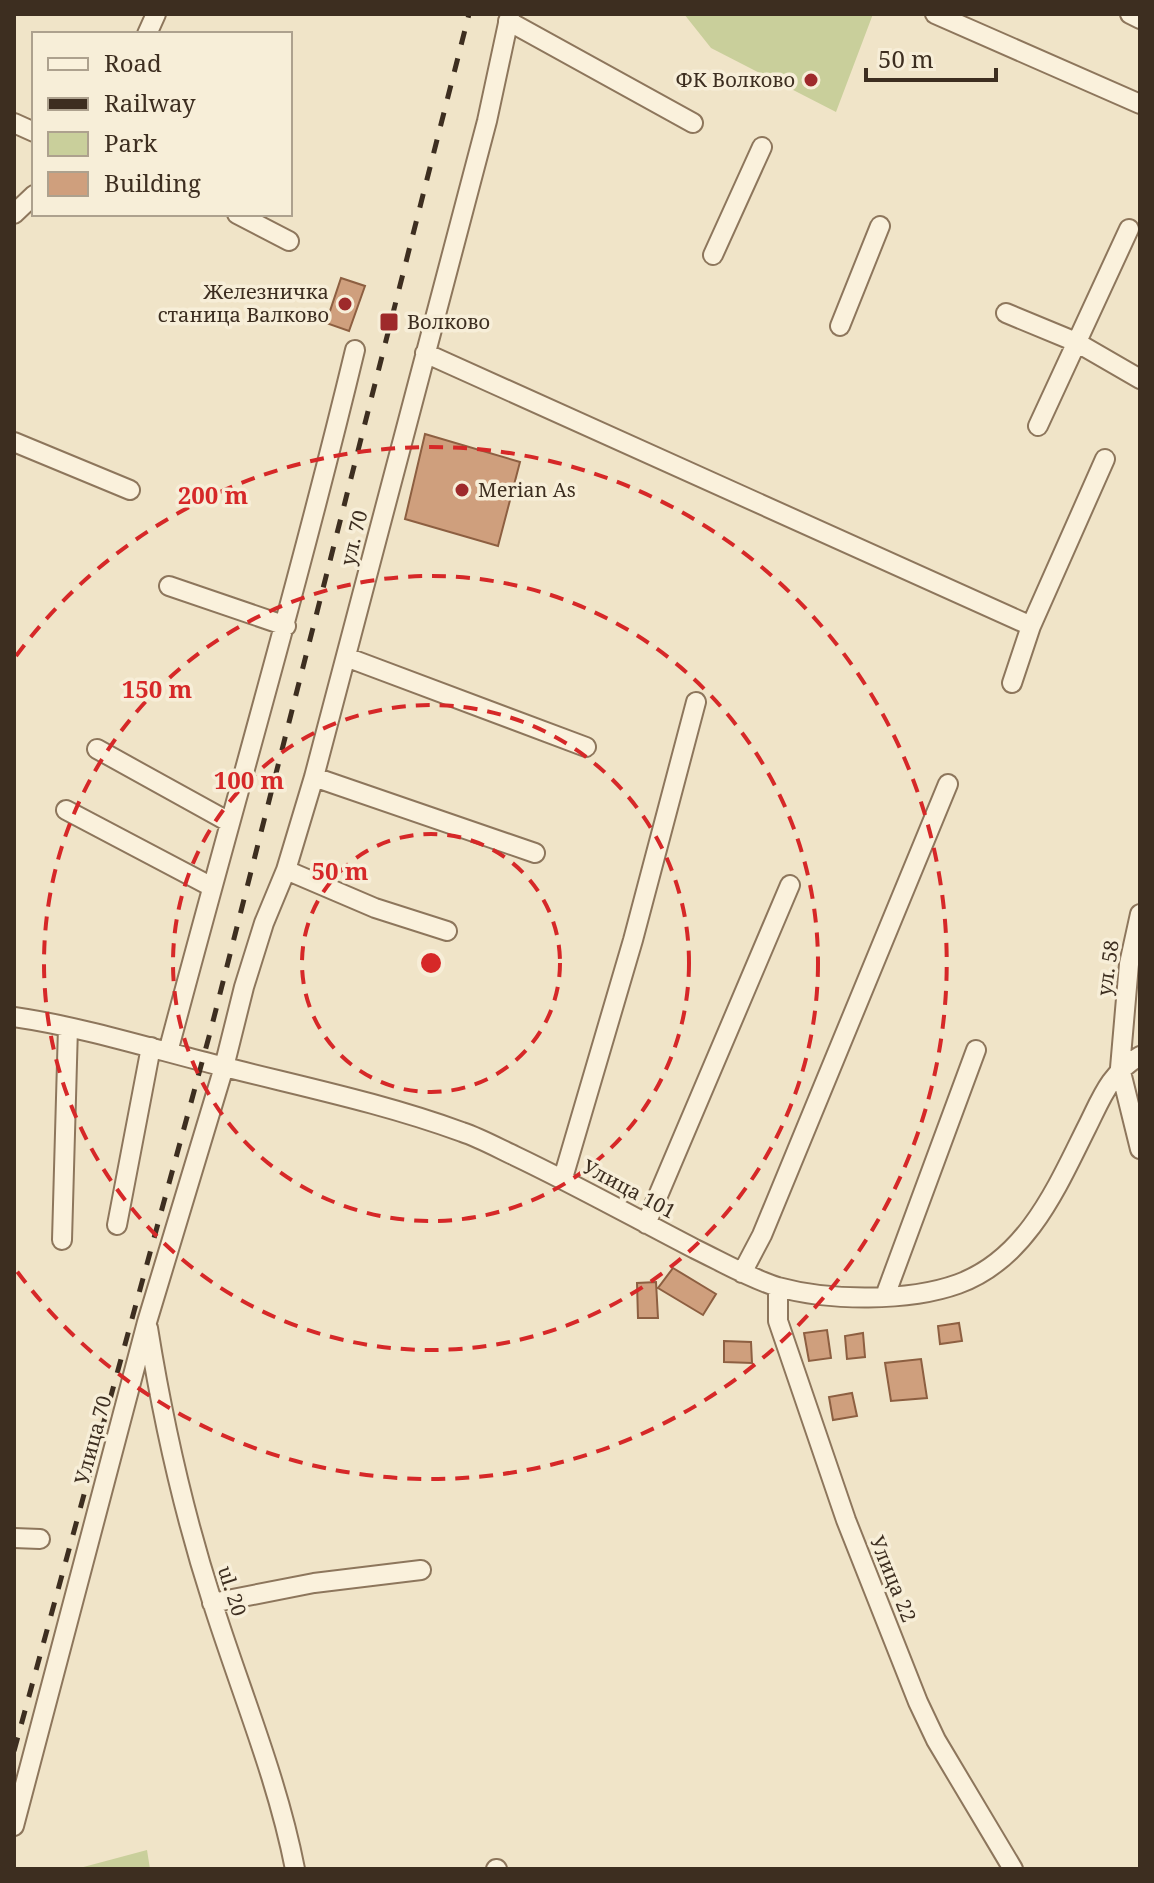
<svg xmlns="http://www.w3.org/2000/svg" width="1154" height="1883" font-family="'Noto Serif',serif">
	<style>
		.green { fill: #c9cf9b }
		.building { fill: #cf9f7d; stroke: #8d5f41; stroke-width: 2 }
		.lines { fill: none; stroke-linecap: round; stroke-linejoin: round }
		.minor-casing { stroke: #8d765c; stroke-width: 22 }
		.minor { stroke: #faf1dc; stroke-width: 18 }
		.rail { stroke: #3d2e20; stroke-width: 5; stroke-dasharray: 14 14; stroke-linecap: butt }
		.ring { fill: none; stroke: #d62828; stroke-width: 4; stroke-dasharray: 14 10 }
		.poi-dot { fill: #9e2a2b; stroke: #f7eed8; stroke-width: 3 }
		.labels { text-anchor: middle; stroke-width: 7; stroke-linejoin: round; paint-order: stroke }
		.poi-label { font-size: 20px; fill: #3d2e20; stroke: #f7eed8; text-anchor: end }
		.street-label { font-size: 20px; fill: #3d2e20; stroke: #f7eed8 }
		.centre { fill: #d62828; stroke: #f7eed8; stroke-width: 4 }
		.ring-label { font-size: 24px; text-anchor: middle; font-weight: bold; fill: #d62828; stroke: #f7eed8; stroke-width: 7; stroke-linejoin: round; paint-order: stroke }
	</style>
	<rect width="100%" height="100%" fill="#f0e4c8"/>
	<path class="green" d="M 684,14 L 873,14 L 836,112 L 711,48 Z
		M 147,1850 L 150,1869 L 76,1869 Z"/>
	<path class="building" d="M 341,278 L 365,286 L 349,331 L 326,323 Z
		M 425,434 L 520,462 L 498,546 L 405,519 Z
		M 673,1268 L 716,1294 L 703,1315 L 658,1288 Z
		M 656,1282 L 658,1318 L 638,1318 L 637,1283 Z
		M 959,1323 L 962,1341 L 940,1344 L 938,1326 Z
		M 827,1330 L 831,1358 L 809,1361 L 804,1333 Z
		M 863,1333 L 865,1357 L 847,1359 L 845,1336 Z
		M 724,1341 L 751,1342 L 752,1363 L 724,1362 Z
		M 921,1359 L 927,1398 L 891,1401 L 885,1363 Z
		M 852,1393 L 857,1416 L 833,1420 L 829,1397 Z"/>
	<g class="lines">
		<defs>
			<path id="minor" d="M 935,14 L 1140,104
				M 1130,14 L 1140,19
				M 508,21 L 693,123
				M 147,34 L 156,14
				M 14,123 L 34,132
				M 14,214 L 34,195
				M 237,214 L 289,241
				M 713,255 L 762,147
				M 1006,313 L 1076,342 L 1140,379
				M 840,326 L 880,226
				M 425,353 L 1031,626
				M 1038,426 L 1129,229
				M 14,442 L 130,490
				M 169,586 L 286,626
				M 346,657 L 586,747
				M 1012,683 L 1031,626 L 1105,459
				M 97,749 L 229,822
				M 314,777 L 535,853
				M 66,810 L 212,887
				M 286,870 L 375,908 L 447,931
				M 1140,914 L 1129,964 L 1120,1068 L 1140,1149
				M 14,1017 C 83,1027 149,1048 217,1065 C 299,1086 383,1103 462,1132 C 480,1138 498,1148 515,1156 C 576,1185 635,1218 695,1249 C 722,1262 749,1278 778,1287 C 829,1301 908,1302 958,1284 C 1027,1259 1057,1187 1087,1127 C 1102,1097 1110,1073 1140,1056
				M 168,1052 C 230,818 298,586 355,350
				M 563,1178 L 633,940 L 696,702
				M 646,1224 L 790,885
				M 117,1225 L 151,1047
				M 62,1240 L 68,1027
				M 742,1273 L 762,1235 L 948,784
				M 778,1287 L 778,1321 L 846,1520 L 918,1702 L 936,1740 L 1013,1869
				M 885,1296 L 976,1050
				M 148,1328 C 163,1421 183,1511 212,1601 C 240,1690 277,1777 295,1869
				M 14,1538 L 40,1539
				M 212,1603 L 314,1583 L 421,1570
				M 14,1826 L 147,1322 L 224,1067 L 244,987 L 264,923 L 286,870 L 314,777 L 487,121 L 510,14
				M 496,1869 L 497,1869"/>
		</defs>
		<use href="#minor" class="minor-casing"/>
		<use href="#minor" class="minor"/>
		<path class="rail" d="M 14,1751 L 210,1033 L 469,14"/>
	</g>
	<g class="ring">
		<circle cx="431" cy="963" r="129"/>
		<circle cx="431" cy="963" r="258"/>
		<circle cx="431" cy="963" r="387"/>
		<path d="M16 656A516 516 0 1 1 16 1270"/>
	</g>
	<g class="poi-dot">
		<circle cx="811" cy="80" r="8"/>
		<circle cx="345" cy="304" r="8"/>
		<rect x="379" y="312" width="20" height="20" rx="4"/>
		<circle cx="462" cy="490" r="8"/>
	</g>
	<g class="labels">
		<g class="poi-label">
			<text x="795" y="87">ФК Волково</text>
			<text x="329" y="299">Железничка<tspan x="329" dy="23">станица Валково</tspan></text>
			<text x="407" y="329" text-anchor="start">Волково</text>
			<text x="478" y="497" text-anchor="start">Merian As</text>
		</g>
		<g class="street-label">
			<text transform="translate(354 538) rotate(-76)" y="7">ул. 70</text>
			<text transform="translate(1108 968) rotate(-82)" y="7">ул. 58</text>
			<text transform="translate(629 1189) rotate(28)" y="7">Улица 101</text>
			<text transform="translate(93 1440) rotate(-75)" y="7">Улица 70</text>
			<text transform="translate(893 1579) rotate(68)" y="7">Улица 22</text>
			<text transform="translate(232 1591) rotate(72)" y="7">ul. 20</text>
		</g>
	</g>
	<circle cx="431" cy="963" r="12" class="centre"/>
	<g class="ring-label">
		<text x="213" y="504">200 m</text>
		<text x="157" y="698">150 m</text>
		<text x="249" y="789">100 m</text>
		<text x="340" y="880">50 m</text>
	</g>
	<rect width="1154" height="1883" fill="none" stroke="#3d2e20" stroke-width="32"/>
	<rect x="32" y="32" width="260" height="184" fill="#f7eed8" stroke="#ada18e" stroke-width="2"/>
	<rect x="48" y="58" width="40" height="12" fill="#faf1dc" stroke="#ada18e" stroke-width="2"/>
	<text x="104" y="72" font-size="24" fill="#3d2e20">Road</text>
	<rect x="48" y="98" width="40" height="12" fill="#3d2e20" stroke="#ada18e" stroke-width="2"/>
	<text x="104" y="112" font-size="24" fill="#3d2e20">Railway</text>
	<rect x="48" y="132" width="40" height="24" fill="#c9cf9b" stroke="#ada18e" stroke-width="2"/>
	<text x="104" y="152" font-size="24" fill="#3d2e20">Park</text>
	<rect x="48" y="172" width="40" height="24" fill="#cf9f7d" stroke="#ada18e" stroke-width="2"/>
	<text x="104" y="192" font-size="24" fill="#3d2e20">Building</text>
	<path d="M866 68v12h130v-12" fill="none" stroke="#3d2e20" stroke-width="4"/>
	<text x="878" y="68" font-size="24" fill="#3d2e20" stroke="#f7eed8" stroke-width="6" paint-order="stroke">50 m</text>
</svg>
